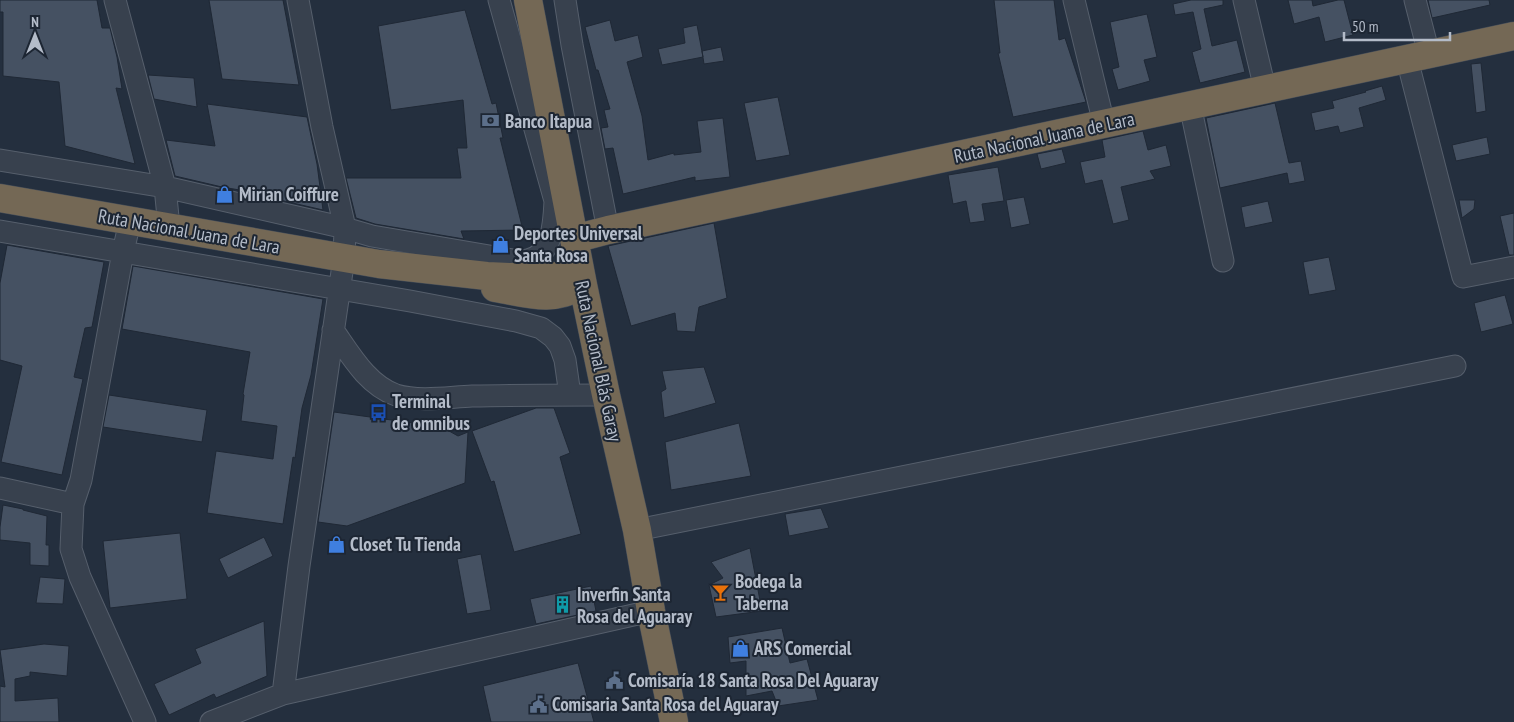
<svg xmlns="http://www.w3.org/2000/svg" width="1514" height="722" font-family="'PT Sans Narrow',sans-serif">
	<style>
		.building { fill: #455162; stroke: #1f2835 }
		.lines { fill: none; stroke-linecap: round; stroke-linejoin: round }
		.minor-casing { stroke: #565f6c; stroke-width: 23 }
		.highway-casing { stroke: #434c59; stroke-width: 29 }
		.minor { stroke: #38414e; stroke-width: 21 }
		.highway { stroke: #746855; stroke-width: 28 }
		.labels { text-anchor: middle; stroke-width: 4; stroke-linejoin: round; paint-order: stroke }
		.poi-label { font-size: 19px; font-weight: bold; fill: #b4bcc9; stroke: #1d2633; text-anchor: start }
		.street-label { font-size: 19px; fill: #b4bcc9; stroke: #1d2633 }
	</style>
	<rect width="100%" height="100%" fill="#242f3e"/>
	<path class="building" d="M 0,0 L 97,0 L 102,28 L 110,28 L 117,57 L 122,89 L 116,88 L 135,164 L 65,146 L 59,82 L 3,76 L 3,12 L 0,12 Z
		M 209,0 L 283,0 L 299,85 L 222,79 Z
		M 994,0 L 1054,0 L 1059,40 L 1065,38 L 1086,102 L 1013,117 L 998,53 L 1000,53 Z
		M 1191,0 L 1223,0 L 1223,5 L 1204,9 L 1212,46 L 1237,40 L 1245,72 L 1200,83 L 1192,52 L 1201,49 L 1193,12 L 1175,15 L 1173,4 Z
		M 1288,0 L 1312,0 L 1313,6 L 1338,0 L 1344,0 L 1353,35 L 1325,42 L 1319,17 L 1294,24 Z
		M 1428,0 L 1489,0 L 1490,5 L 1432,18 Z
		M 465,10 L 492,104 L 496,103 L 503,138 L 500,138 L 523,230 L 461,231 L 464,239 L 375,224 L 356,218 L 346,178 L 461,178 L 457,148 L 467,148 L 463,100 L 391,110 L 378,26 Z
		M 1147,14 L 1157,57 L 1144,60 L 1150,81 L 1118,90 L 1112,69 L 1119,67 L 1110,22 Z
		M 610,20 L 615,41 L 638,35 L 643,57 L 627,62 L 642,116 L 648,160 L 674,153 L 674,155 L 701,152 L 697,121 L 723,118 L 730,177 L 695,181 L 695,177 L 623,194 L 613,148 L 605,149 L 601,128 L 608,127 L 604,110 L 610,109 L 598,70 L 596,70 L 585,27 Z
		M 697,25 L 703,57 L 662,65 L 658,49 L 685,43 L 683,28 Z
		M 721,47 L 724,61 L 704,64 L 702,51 Z
		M 1481,63 L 1486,111 L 1476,113 L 1471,64 Z
		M 148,75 L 194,78 L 197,107 L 154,99 Z
		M 1382,86 L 1386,100 L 1359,108 L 1364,127 L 1340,133 L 1338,126 L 1315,131 L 1311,113 L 1334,108 L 1332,101 L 1366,92 L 1365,91 Z
		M 778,97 L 790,155 L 756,161 L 744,103 Z
		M 1275,103 L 1289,163 L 1301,161 L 1305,181 L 1289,184 L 1287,173 L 1220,188 L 1206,118 Z
		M 207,104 L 307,117 L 317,164 L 323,210 L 258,195 L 257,193 L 222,187 L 175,176 L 166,140 L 215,146 Z
		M 1143,131 L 1148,150 L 1166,145 L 1171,166 L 1150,171 L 1155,179 L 1121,187 L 1129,220 L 1113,224 L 1102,180 L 1085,184 L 1080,162 L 1105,157 L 1102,140 Z
		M 1487,137 L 1490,154 L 1456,161 L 1452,145 Z
		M 1062,149 L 1066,163 L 1041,169 L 1037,154 Z
		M 998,167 L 1004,201 L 982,204 L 985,221 L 970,223 L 966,201 L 953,204 L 948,175 Z
		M 1024,197 L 1030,224 L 1011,228 L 1006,200 Z
		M 1459,200 L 1475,200 L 1474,209 L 1462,218 Z
		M 1268,201 L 1273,222 L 1245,228 L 1241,207 Z
		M 1514,213 L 1514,255 L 1509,255 L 1500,216 Z
		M 714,223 L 727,298 L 699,307 L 695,332 L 677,331 L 675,313 L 631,326 L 608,246 Z
		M 7,245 L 104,262 L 92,327 L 85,328 L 74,377 L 83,379 L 62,475 L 1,462 L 22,366 L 0,360 L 0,283 Z
		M 1329,257 L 1336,290 L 1309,295 L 1303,262 Z
		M 133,266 L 323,299 L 311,375 L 302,408 L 295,458 L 293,457 L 283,524 L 207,513 L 216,451 L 273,459 L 277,426 L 241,421 L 244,395 L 243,394 L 250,352 L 122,329 Z
		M 1505,295 L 1513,324 L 1481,332 L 1474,303 Z
		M 704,367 L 716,403 L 664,418 L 661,392 L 666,389 L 662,371 Z
		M 109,395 L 207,410 L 202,442 L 103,427 Z
		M 536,408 L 554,408 L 570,453 L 560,457 L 581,534 L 514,552 L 494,481 L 491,482 L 472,431 Z
		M 334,412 L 442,427 L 458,436 L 468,432 L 465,483 L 347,526 L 318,522 Z
		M 739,423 L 751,476 L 671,490 L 665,442 Z
		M 3,505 L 23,509 L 23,510 L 47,516 L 46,545 L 49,545 L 49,566 L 30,565 L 30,543 L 0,540 L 0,527 Z
		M 821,508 L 829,528 L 789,536 L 785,514 Z
		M 180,533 L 187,599 L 110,608 L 103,541 Z
		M 264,537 L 273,556 L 228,578 L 219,559 Z
		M 750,548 L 762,611 L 716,617 L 709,585 L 723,578 L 711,562 Z
		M 481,554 L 491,610 L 467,614 L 457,559 Z
		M 40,577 L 65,579 L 63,604 L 36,603 Z
		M 591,586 L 596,611 L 536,624 L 530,599 Z
		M 264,621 L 267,676 L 216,698 L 214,694 L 169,715 L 154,684 L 201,663 L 195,649 Z
		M 782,628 L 790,663 L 807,659 L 818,700 L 778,706 L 772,691 L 746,696 L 746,661 L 730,663 L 728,637 Z
		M 44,644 L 69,646 L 67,676 L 30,672 L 30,676 L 15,679 L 15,701 L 58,698 L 59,722 L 0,722 L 0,686 L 5,687 L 0,650 Z
		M 578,663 L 594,722 L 491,722 L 483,686 Z"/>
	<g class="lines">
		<defs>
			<path id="minor" d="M 115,0 L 165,187 L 169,227
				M 565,0 L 572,45 L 608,230
				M 1074,0 L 1104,124
				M 1244,0 L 1265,89
				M 1415,0 L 1429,54
				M 1407,59 L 1463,277 L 1514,267
				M 1190,105 L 1223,261
				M 0,160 L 165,187 L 341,227 L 372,236 L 507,259 C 513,260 521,261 527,260 C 553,256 554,222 555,201 L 499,0
				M 0,231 L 410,301 L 516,321 L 541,328 L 553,337 L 560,346 L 565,360 L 570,395
				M 333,330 C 350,354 367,385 396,395 C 420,402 448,397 472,396 C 517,395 561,395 606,395
				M 0,488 L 73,504 L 81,480 L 123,252 L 130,221
				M 73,504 L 71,549 L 80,577 L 145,722
				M 637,530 L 1455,366
				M 283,694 L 651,611
				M 211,722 L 283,694 L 299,566 L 344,258 L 345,228 L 322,127 L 298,0"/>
			<path id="highway" d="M 528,0 L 583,285 L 606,395 L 637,530 L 651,611 L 674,722
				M 0,198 L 379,264 L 487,276 L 510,277 L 546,275 L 560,277 L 583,285
				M 574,239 L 608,230 L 1514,36
				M 495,288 C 530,294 550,303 583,285"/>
		</defs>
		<use href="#minor" class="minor-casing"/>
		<use href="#highway" class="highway-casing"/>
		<use href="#minor" class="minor"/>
		<use href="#highway" class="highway"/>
	</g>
	<defs>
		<symbol id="bank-bare" viewBox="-9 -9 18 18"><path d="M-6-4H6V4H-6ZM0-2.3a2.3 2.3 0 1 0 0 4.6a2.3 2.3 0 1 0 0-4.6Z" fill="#5c6f8a" stroke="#1d2633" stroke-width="2.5" paint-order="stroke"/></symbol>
		<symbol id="shop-bare" viewBox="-9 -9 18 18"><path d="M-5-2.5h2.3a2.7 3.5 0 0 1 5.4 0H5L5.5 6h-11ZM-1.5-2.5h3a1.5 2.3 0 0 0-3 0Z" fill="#3f7fe0" stroke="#1d2633" stroke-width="2.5" paint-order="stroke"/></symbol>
		<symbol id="bus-bare" viewBox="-9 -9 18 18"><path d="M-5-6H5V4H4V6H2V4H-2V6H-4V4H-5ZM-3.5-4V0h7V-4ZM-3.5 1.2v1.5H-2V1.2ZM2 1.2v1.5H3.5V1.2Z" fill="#1a4fb4" stroke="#1d2633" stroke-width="2.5" paint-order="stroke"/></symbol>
		<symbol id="bar-bare" viewBox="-9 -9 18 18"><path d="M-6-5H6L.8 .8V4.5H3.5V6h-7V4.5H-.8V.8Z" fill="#e8710a" stroke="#1d2633" stroke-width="2.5" paint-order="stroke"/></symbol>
		<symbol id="building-bare" viewBox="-9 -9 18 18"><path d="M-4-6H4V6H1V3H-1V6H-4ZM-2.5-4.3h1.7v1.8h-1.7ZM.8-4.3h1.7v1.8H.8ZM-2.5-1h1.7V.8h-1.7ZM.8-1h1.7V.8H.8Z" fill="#0f9aa8" stroke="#1d2633" stroke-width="2.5" paint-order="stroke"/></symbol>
		<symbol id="civic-bare" viewBox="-9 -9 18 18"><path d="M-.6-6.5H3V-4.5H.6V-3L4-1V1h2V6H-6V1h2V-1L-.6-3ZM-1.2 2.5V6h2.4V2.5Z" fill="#5c6f8a" stroke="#1d2633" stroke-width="2.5" paint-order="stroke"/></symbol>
	</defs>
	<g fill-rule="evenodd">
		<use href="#bank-bare" x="478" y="108" width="25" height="25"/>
		<use href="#shop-bare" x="212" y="182" width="25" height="25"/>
		<use href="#shop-bare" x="488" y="232" width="25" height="25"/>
		<use href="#bus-bare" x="366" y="400" width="25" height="25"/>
		<use href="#shop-bare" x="324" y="532" width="25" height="25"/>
		<use href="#bar-bare" x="708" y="580" width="25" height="25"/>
		<use href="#building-bare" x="550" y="592" width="25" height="25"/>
		<use href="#shop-bare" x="728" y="636" width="25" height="25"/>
		<use href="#civic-bare" x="602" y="668" width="25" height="25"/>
		<use href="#civic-bare" x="526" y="692" width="25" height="25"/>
	</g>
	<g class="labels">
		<g class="poi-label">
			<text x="505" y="128">Banco Itapua</text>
			<text x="239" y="201">Mirian Coiffure</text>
			<text x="514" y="240">Deportes Universal<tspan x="514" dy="22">Santa Rosa</tspan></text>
			<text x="392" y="408">Terminal<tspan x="392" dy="22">de omnibus</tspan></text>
			<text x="350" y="551">Closet Tu Tienda</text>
			<text x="735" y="588">Bodega la<tspan x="735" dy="22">Taberna</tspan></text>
			<text x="577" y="601">Inverfin Santa<tspan x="577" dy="22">Rosa del Aguaray</tspan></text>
			<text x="754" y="655">ARS Comercial</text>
			<text x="628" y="687">Comisaría 18 Santa Rosa Del Aguaray</text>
			<text x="552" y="711">Comisaria Santa Rosa del Aguaray</text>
		</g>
		<g class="street-label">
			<text transform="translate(1044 137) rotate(-12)" y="7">Ruta Nacional Juana de Lara</text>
			<text transform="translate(189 231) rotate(10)" y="7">Ruta Nacional Juana de Lara</text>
			<text transform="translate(599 361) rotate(78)" y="7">Ruta Nacional Blás Garay</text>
		</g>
	</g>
	<g transform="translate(35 35)" stroke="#1d2633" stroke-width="4" paint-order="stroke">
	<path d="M0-4L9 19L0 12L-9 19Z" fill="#b4bcc9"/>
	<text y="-8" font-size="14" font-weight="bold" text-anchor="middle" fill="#b4bcc9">N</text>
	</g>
	<path d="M1344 32v8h106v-8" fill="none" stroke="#b4bcc9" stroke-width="2.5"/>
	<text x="1352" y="32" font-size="15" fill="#b4bcc9" stroke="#1d2633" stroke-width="4" paint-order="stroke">50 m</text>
</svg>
